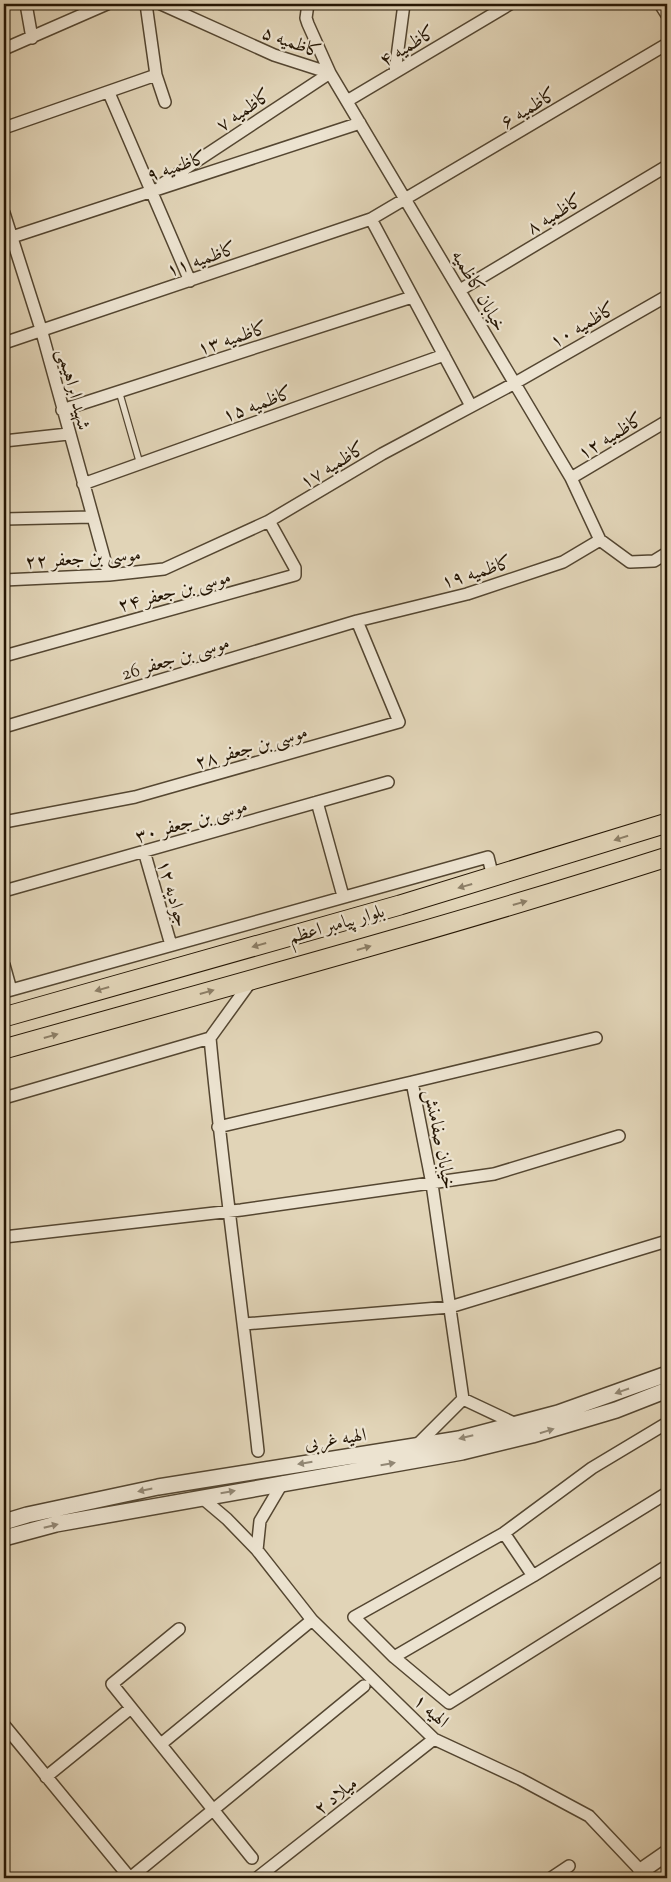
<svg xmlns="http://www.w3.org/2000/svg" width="671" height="1882" font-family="'Sorts Mill Goudy',Amiri,serif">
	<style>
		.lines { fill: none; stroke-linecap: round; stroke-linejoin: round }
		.service-casing { stroke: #544631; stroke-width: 8 }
		.minor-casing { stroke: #544631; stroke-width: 14 }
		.tertiary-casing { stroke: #544631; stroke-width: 18 }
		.primary-casing { stroke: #251604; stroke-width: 21 }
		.service { stroke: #ece3d0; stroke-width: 5.5 }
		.minor { stroke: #ece3d0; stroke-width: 11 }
		.tertiary { stroke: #ece3d0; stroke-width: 15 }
		.primary { stroke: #e1d4b7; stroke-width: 19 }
		.oneway { fill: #8c7e66 }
		.oneway2 { fill: #928774 }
		.labels { text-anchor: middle; stroke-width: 4.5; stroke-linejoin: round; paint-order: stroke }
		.street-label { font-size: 19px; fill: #251604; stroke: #ece3d0 }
	</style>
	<rect width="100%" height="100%" fill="#e1d4b7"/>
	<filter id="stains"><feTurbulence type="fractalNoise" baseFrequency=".004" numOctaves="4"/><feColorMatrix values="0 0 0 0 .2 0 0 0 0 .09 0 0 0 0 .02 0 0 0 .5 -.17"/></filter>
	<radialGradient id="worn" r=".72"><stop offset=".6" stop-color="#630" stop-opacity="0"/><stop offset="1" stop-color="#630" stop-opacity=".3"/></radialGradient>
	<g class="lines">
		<defs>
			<path id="service" d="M 119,391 L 140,464"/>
			<path id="minor" d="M 26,4 L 32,38
				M 146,4 L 156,75 L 165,102
				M 161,4 L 274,55 L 330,73
				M 308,4 L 306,18 L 308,24 L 330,73 L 571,478 L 600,540 L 630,562 L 654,561 L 667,553
				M 660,4 L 667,15
				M 4,49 L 107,4
				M 395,72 L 404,4
				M 109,93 L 190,281
				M 347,101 L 510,4
				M 4,128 L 156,75
				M 162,184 L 330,73
				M 4,213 L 41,329 L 109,575
				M 371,219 L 471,406
				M 6,239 L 360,123
				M 460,290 L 667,166
				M 4,343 L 371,219 L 667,44
				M 62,410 L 412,297
				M 4,441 L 68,434
				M 571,478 L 667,421
				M 83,484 L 444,355
				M 4,519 L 92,517
				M 4,580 L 109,575 L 164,569 L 269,521 L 382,454 L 515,383 L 667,296
				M 4,656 L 295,575 L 295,568 L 269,521
				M 4,727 L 357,621 L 467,594 L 563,562 L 600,540
				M 317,802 L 343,896
				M 4,822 L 135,797 L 399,722 L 357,621
				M 144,851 L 171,945
				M 4,891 L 388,782
				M 4,965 L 11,990
				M 252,980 L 210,1038 C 223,1176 243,1313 258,1451
				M 4,992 L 488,857 L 493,877
				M 412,1082 L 596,1038
				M 4,1098 L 210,1038
				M 218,1127 L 412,1082 L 432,1184 L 463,1399
				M 4,1237 L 241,1210 L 494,1174 L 619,1136
				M 244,1324 L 450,1307 L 667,1241
				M 463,1399 L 516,1424
				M 667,1423 L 592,1468 L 504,1533 L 354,1617 L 394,1657 L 449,1703 L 667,1566
				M 417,1445 L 463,1399
				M 201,1497 L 227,1519 L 257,1550 L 260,1521 L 283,1482
				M 504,1533 L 533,1576
				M 257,1550 L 312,1620 L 434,1739 L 520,1779 L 589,1816 L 641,1871 L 645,1878
				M 179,1629 L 112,1684 L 252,1858
				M 394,1657 L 533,1576 L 667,1493
				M 4,1725 L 130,1878 L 364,1686
				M 161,1744 L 312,1620
				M 46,1777 L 131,1708
				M 257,1878 L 434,1739
				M 551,1878 L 569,1866"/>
			<path id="tertiary" d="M 4,1522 L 27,1515 L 158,1487 L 459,1439 L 558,1413 L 667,1374
				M 4,1538 L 56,1524 L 462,1452 L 532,1435 L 616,1410 L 667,1390
				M 641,1871 L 667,1853"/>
			<path id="primary" d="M 4,1017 L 400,905 L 667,823
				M 4,1049 C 225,987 448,927 667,857"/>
		</defs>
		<use href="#service" class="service-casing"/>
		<use href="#minor" class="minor-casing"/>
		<use href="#tertiary" class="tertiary-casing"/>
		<use href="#primary" class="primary-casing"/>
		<use href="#service" class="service"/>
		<use href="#minor" class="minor"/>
		<use href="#tertiary" class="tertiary"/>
		<use href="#primary" class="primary"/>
	</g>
	<defs><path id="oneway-solid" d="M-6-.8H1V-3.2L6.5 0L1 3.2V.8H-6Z" transform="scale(1.25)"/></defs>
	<g class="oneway">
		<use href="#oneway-solid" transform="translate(621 838) rotate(162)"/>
		<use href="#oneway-solid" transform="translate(465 886) rotate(164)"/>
		<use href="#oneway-solid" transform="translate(520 903) rotate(-16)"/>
		<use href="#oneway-solid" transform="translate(259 945) rotate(164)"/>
		<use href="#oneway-solid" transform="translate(364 948) rotate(-16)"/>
		<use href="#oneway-solid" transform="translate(102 989) rotate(164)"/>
		<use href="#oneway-solid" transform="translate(207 992) rotate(-16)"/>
		<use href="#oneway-solid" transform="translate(51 1036) rotate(-16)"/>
	</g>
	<g class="oneway2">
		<use href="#oneway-solid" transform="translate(622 1391) rotate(161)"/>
		<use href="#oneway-solid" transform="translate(547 1431) rotate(-17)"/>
		<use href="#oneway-solid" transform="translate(466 1437) rotate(166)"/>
		<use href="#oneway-solid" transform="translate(305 1463) rotate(171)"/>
		<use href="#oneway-solid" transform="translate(388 1464) rotate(-10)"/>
		<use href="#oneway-solid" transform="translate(145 1490) rotate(168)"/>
		<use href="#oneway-solid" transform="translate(228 1492) rotate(-10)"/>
		<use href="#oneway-solid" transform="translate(51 1526) rotate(-14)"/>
	</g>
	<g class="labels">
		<g class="street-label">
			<text transform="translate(292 41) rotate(20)" y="7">کاظمیه ۵</text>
			<text transform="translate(407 45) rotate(-31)" y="7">کاظمیه ۴</text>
			<text transform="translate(528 107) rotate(-31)" y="7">کاظمیه ۶</text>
			<text transform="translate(243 109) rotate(-34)" y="7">کاظمیه ۷</text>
			<text transform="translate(176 165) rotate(-18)" y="7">کاظمیه ۹</text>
			<text transform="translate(554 213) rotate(-31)" y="7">کاظمیه ۸</text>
			<text transform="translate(201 258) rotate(-19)" y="7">کاظمیه ۱۱</text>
			<text transform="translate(480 290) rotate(60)" y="7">خیابان کاظمیه</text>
			<text transform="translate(582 324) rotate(-30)" y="7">کاظمیه ۱۰</text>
			<text transform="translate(232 337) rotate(-18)" y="7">کاظمیه ۱۳</text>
			<text transform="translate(75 389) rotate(75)" y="7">شهید ابراهیمی</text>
			<text transform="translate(257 403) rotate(-20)" y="7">کاظمیه ۱۵</text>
			<text transform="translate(610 435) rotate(-31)" y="7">کاظمیه ۱۲</text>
			<text transform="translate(332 464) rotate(-31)" y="7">کاظمیه ۱۷</text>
			<text transform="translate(83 557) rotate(-4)" y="7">موسی بن جعفر ۲۲</text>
			<text transform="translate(476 571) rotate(-17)" y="7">کاظمیه ۱۹</text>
			<text transform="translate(174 590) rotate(-15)" y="7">موسی بن جعفر ۲۴</text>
			<text transform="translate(175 657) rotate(-17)" y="7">موسی بن جعفر 26</text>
			<text transform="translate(251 746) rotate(-16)" y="7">موسی بن جعفر ۲۸</text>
			<text transform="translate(191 820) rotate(-16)" y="7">موسی بن جعفر ۳۰</text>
			<text transform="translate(174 893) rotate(74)" y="7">جوادیه ۱۲</text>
			<text transform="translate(336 923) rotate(-16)" y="7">بلوار پیامبر اعظم</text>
			<text transform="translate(441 1139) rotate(79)" y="7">خیابان صفامنش</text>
			<text transform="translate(335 1438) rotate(-9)" y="7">الهیه غربی</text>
			<text transform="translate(432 1710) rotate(42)" y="7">الهیه ۱</text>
			<text transform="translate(335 1795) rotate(-38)" y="7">میلاد ۲</text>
		</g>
	</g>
	<rect width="671" height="1882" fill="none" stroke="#e1d4b7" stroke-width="20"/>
	<rect x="5" y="5" width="661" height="1872" fill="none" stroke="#251604" stroke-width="2.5"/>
	<rect x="10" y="10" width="651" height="1862" fill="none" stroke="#251604"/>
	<rect width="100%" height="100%" filter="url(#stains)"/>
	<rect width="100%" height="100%" fill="url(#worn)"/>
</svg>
